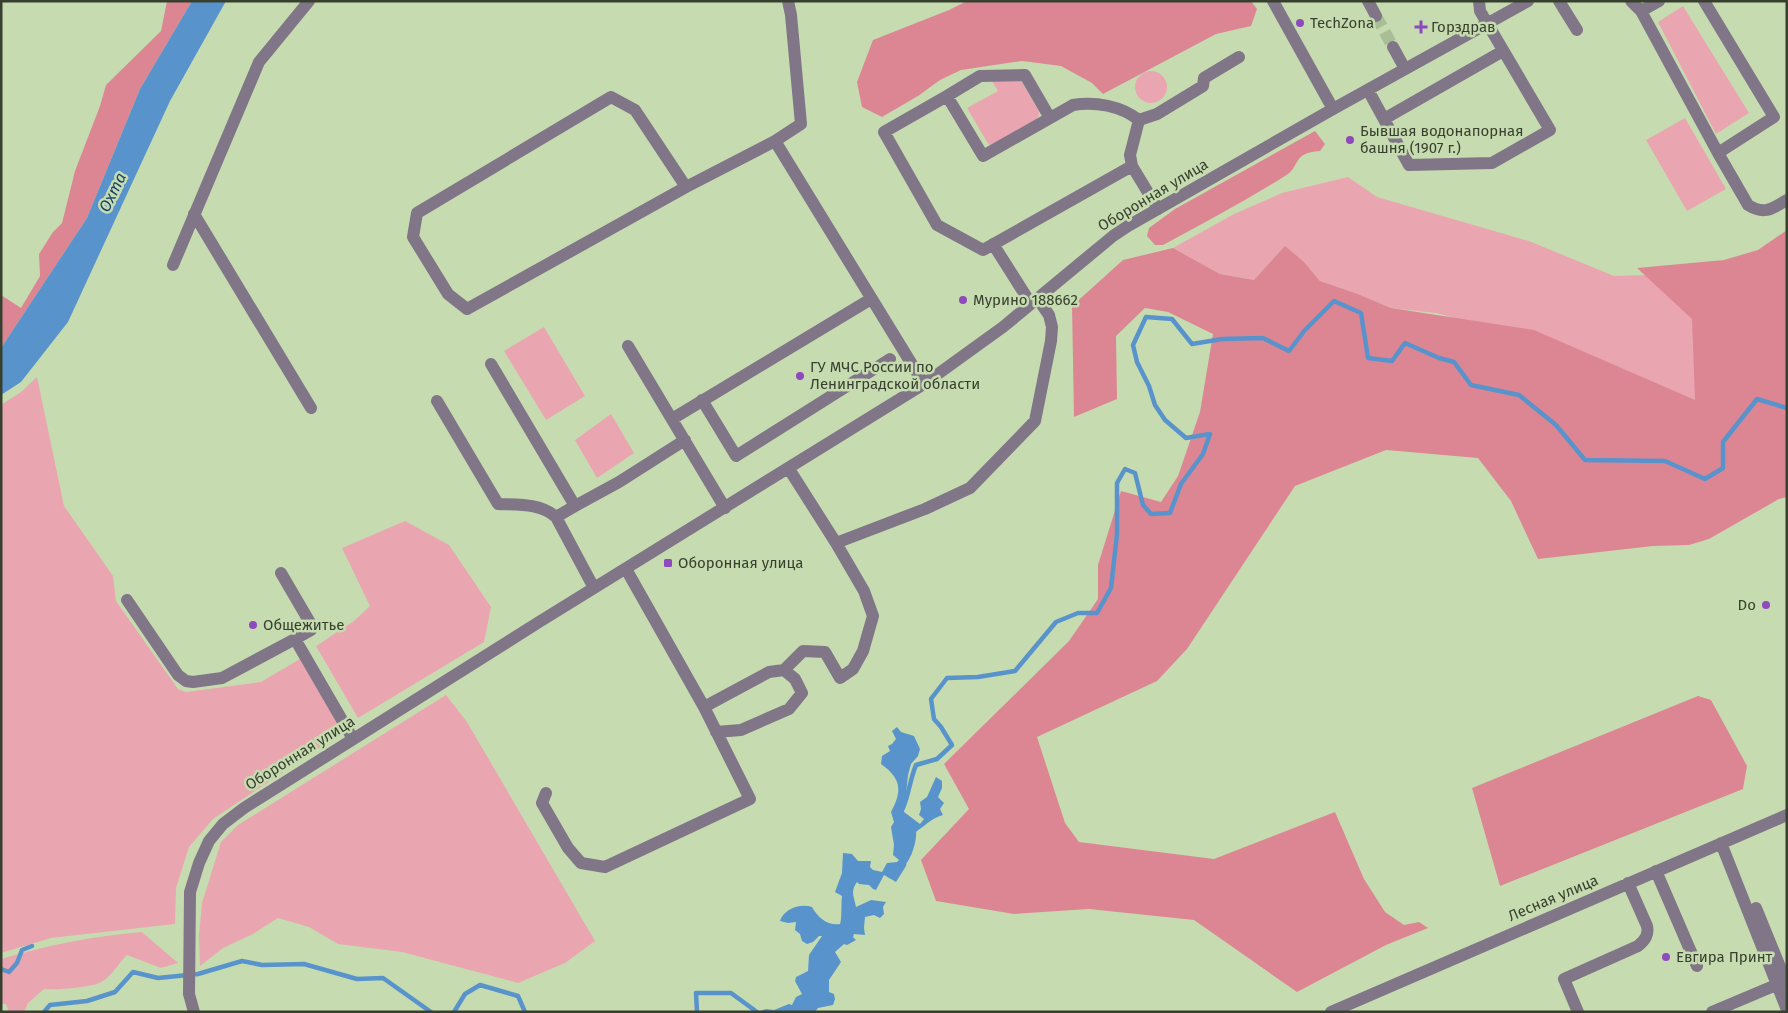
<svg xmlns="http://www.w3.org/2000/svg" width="1788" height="1013" font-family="'Fira Sans',sans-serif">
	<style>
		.green { fill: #eaa6b0 }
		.forest { fill: #dc8694 }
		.water { fill: #5893cc }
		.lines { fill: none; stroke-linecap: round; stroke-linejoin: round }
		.stream { stroke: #5893cc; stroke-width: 4.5 }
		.minor-tunnel { stroke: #a9bd96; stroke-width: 12; stroke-dasharray: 12 6; stroke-linecap: butt }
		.minor { stroke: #807688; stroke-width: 12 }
		.poi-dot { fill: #8e49bd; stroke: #c6dcb0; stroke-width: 2 }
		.labels { text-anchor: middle; stroke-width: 5; stroke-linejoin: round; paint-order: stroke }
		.poi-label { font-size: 15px; fill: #37402e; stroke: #c6dcb0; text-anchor: start }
		.street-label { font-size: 15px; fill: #37402e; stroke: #c6dcb0 }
		.water-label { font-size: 16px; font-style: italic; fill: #164168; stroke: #c6dcb0 }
	</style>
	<rect width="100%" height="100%" fill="#c6dcb0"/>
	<path class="green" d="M 1683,6 L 1749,113 L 1716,134 L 1658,22 Z
		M1135 87a16 16 0 1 1 32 0a16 16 0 1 1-32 0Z
		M 990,78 L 1020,79 L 1039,111 L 1039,115 L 1037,119 L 994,144 L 990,145 L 987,142 L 967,108 L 998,91 Z
		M 1685,118 L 1726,189 L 1687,211 L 1646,140 Z
		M 1348,177 L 1377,197 L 1529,241 L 1614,276 L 1710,273 L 1695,425 L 1525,337 L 1436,313 L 1391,308 L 1358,294 L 1320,281 L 1304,262 L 1254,280 L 1220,274 L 1173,248 L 1234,214 L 1282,193 Z
		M 544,327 L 585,396 L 546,420 L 504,351 Z
		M 37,377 L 64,506 L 113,576 L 116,601 L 178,689 L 186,692 L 261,682 L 300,659 L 343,732 L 213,819 L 189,847 L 176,888 L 175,924 L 51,938 L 1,953 L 1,405 L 21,392 Z
		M 611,414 L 634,453 L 597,478 L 575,440 Z
		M 405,521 L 449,545 L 491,607 L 484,642 L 358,718 L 316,646 L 354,621 L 370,606 L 342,548 Z
		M 446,695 L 467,722 L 595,941 L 565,963 L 518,983 L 402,952 L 338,944 L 309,927 L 278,918 L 253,934 L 223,948 L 200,966 L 199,935 L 202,903 L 221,842 L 238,825 Z
		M 142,932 L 178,963 L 161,968 L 127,955 C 119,963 112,975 103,981 C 94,988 54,990 44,989 L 28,1003 L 24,1012 L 9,1012 L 6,1004 L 1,1004 L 1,959 C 48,945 94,936 142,932 Z"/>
	<path class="forest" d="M 167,1 L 192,1 L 140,89 L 87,218 L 1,348 L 1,295 L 21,308 L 40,276 L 39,254 L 53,232 L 62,223 L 75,171 L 100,106 L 106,85 L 161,31 Z
		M 967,1 L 1251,1 L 1257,9 L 1251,26 L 1216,34 L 1103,94 L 1092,83 L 1061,66 L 1022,61 L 961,70 L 940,80 L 918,96 L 882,117 L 862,107 L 857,82 L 873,40 L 949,10 Z
		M 1315,131 L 1325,144 L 1320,151 C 1291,153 1301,167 1285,176 C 1245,201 1204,223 1163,245 L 1155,245 L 1147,236 L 1149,228 L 1175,209 Z
		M 1787,230 L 1787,497 L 1779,499 L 1709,539 L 1689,545 L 1653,546 L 1538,559 L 1511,501 L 1478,458 L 1386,450 L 1295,486 L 1187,649 L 1157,681 L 1037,737 L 1065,823 L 1079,842 L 1214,859 L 1335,812 L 1364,879 L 1385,912 L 1404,925 L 1419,922 L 1428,928 L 1386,945 L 1297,992 L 1194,920 L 1089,909 L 1014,914 L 936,901 L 921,860 L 969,809 L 944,764 L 1069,641 L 1098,599 L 1098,565 L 1121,491 L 1161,502 L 1178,476 L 1200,412 L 1213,334 L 1168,312 L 1145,308 L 1116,336 L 1117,399 L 1074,417 L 1072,306 L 1123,260 L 1173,248 L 1220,274 L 1254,280 L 1285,246 L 1304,262 L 1320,281 L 1358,294 L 1391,308 L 1534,330 L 1695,400 L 1692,319 L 1637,268 L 1724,260 L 1758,250 Z
		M 1698,696 L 1711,700 L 1747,766 L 1743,789 L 1500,886 L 1472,788 Z"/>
	<path class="water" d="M 192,1 L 226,1 L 170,101 L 68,322 L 21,382 L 1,395 L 1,348 L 87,218 L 140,89 Z
		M 897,727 L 901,732 L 914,736 L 920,749 L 918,756 L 911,764 L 908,775 L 904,812 L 920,824 L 924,819 L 919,815 L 921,809 L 920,802 L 927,797 L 936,777 L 942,781 L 942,788 L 938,797 L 944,803 L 940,809 L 943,815 C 933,817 922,828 913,834 L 906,866 L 896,882 L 884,875 L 876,890 L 873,889 L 869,885 L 859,884 L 857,882 C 850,892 854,896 856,907 L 871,900 L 886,902 L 883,907 L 884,914 L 880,918 L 874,915 L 865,917 L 864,928 L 865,935 L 854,934 L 853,937 L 856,940 L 847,945 L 844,944 L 835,952 L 841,962 L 829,980 L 829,992 L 834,994 L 835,999 L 833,1005 L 818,1008 L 815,1012 L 757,1012 L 766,1009 L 774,1010 L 789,1004 L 792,1005 L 796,997 L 802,994 L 795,981 L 796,977 L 808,971 L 809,955 L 822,936 L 819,936 L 813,942 L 807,944 L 802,941 L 800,934 L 795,930 L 796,922 L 788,923 L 780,921 C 784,909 800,903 812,907 C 818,918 828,926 840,924 C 842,919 841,903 842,896 L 835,892 L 842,873 L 843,853 L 852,854 L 858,861 L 871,861 L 870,867 L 873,870 L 882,872 L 887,863 L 897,862 L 899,860 L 893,855 L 894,845 L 891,827 L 894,822 L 891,812 C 902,791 902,779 881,764 L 882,756 L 890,751 L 888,746 L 892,744 L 896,739 L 892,731 Z"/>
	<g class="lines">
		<path class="stream" d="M 903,808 C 909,794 910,779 916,765 L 937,759 L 952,745 L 941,727 L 934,719 L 931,699 L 947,678 L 978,677 L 1015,671 L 1056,622 L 1078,613 L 1097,613 L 1111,588 L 1117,534 L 1117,483 L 1125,469 L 1135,473 L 1143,505 L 1151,514 L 1170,513 L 1181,484 L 1203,454 L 1210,434 L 1186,438 L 1165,420 L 1155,405 L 1149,386 L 1137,362 L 1133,345 L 1146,317 L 1172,319 L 1192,344 L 1222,339 L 1263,338 L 1289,351 L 1305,330 L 1334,301 L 1361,313 L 1368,358 L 1392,361 L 1405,343 L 1439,358 L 1454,362 L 1471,385 L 1519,395 L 1556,425 L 1585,460 L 1665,461 L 1705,479 L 1723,468 L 1723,442 L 1757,399 L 1787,408
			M 906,860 C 911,852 916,836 913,827
			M 1,969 L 9,972 L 17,963 L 22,950 L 32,946
			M 44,1012 L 50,1005 L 87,1001 L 115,992 L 133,972 L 158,978 L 198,974 L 242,961 L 262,965 L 304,964 L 357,979 L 383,978 L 431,1012
			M 454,1012 L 465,994 L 480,985 L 518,996 L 525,1012
			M 697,1012 L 696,993 L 731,993 L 757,1012"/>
		<path class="minor-tunnel" d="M 1376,16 L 1393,47"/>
		<path class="minor" d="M 788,1 L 791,15 L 801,124 L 775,141 L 924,384
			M 1273,1 L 1333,109
			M 1368,1 L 1376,16
			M 1559,1 L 1577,30
			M 1631,1 L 1641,11 L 1659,1
			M 1704,1 L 1774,117 L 1718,153
			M 1641,11 L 1718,153 L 1748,205 C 1764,215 1772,209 1787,200
			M 1393,47 L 1405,69
			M 1368,90 L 1409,165 L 1492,163 L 1550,130 L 1480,11 L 1479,1
			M 947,96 L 980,76 L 1025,75 L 1050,118
			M 1384,119 L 1503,51
			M 1139,120 L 1157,114 L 1203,86 L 1204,78 L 1239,57
			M 1139,120 L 1130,155 L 1132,166 L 1158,209
			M 1132,166 L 983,250 L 937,225 L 884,132 L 947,96 L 983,156 L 1073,105 C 1095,101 1121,106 1139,120
			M 686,187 L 635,110 L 611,97 L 417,213 L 413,237 L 448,294 L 467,309 L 686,187 L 775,141
			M 194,214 L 311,408
			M 993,244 L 1031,304
			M 173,265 L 259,62 L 309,1
			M 628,346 L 725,508
			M 491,364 L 575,506 L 556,517 L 594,588
			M 702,400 L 736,456 L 890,359
			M 437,401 L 498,504 C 519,505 540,503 556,517
			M 672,419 L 871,299
			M 575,506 L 619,482 L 685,440
			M 836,543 L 925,509 L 970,488 L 1035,421 L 1051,341 L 1052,327 L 1049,315 L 1038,299
			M 281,573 L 312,626 L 311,630 L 295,639
			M 127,600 L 178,675 L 186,681 L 193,682 L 222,678 L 295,639 L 353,739
			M 784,670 L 803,651 L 825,652 L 840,678 L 853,669 L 863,651 L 873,616 L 864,591 L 836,543 L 789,469
			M 704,707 L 769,672 L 784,670 L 795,679 L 802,693 L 789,709 L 741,730 L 716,732
			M 546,793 L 542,803 L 568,848 L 581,863 L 605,867 L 750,799 L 704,707 L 626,569
			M 1721,843 L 1787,1010
			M 1656,871 L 1697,966
			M 1756,908 L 1787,984
			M 194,1012 L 189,994 L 190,892 L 199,863 L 209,841 L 223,824 L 244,808 L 539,622 L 924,384 L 1003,327 L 1113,236 L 1128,226 L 1333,109 L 1528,1
			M 1331,1012 L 1787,815
			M 1578,1012 L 1564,979 L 1638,946 C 1645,940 1649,935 1647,926 L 1628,883
			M 1712,1012 L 1776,985"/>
	</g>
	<g class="poi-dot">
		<circle cx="1300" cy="23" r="5"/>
		<path d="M1418.5 19.5h5v5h5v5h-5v5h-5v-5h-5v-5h5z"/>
		<circle cx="1350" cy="140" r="5"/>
		<circle cx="963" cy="300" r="5"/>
		<circle cx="800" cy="376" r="5"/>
		<rect x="663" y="558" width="10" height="10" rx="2.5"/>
		<circle cx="1766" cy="605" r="5"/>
		<circle cx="253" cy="625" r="5"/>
		<circle cx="1666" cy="957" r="5"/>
	</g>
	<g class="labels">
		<g class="poi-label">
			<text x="1310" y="28">TechZona</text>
			<text x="1431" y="32">Горздрав</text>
			<text x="1360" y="136">Бывшая водонапорная<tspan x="1360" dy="17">башня (1907 г.)</tspan></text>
			<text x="973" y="305">Мурино 188662</text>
			<text x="810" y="372">ГУ МЧС России по<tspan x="810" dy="17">Ленинградской области</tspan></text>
			<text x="678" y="568">Оборонная улица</text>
			<text x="1756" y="610" text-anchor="end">Do</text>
			<text x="263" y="630">Общежитье</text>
			<text x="1676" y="962">Евгира Принт</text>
		</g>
		<g class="street-label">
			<text transform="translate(1153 195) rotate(-31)" y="5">Оборонная улица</text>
			<text transform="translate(300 753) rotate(-32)" y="5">Оборонная улица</text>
			<text transform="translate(1553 898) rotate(-23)" y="5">Лесная улица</text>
		</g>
		<g class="water-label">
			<text transform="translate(112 192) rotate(-64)" y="6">Охта</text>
		</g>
	</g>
	<rect width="1788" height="1013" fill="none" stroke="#37402e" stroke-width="5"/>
</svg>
